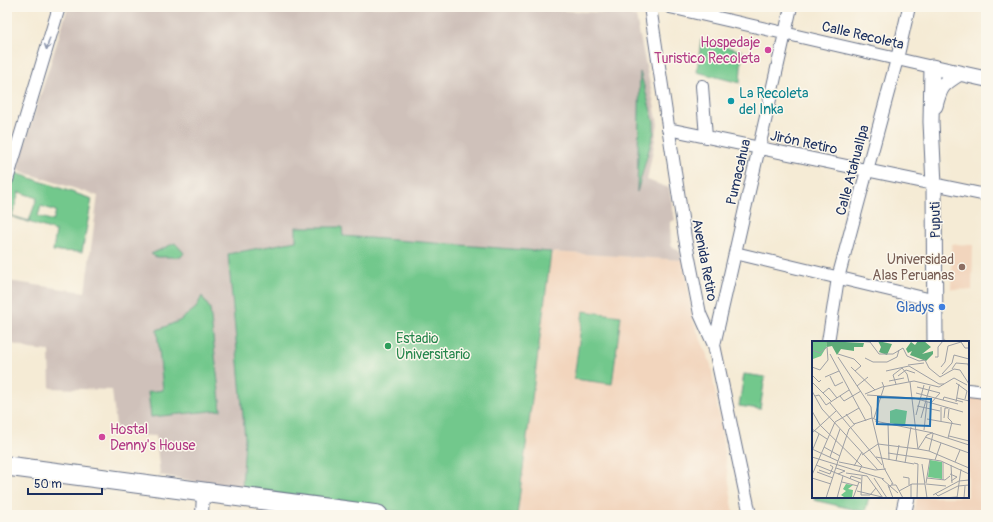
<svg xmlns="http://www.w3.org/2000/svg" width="993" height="522" font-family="Pangolin,sans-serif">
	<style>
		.built { fill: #f2d5bd }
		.industrial { fill: #cfc1ba }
		.green { fill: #72c88c; stroke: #467c75; fill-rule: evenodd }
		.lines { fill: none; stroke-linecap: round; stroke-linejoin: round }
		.minor-casing { stroke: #677188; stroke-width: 14 }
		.tertiary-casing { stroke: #677188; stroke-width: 17 }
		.primary-casing { stroke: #677188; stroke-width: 21 }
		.minor { stroke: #fff; stroke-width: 12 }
		.tertiary { stroke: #fff; stroke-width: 15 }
		.primary { stroke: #fff; stroke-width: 19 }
		.oneway { stroke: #8d97ae }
		.hotel-dot { fill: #d1479c; stroke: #fbf7ec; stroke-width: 1.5 }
		.culture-dot { fill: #0f9aa8; stroke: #fbf7ec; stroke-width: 1.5 }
		.education-dot { fill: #8d6e63; stroke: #fbf7ec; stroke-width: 1.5 }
		.shop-dot { fill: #3f7fe0; stroke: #fbf7ec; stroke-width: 1.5 }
		.leisure-dot { fill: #2e9e5b; stroke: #fbf7ec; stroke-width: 1.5 }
		.labels { text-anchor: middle; stroke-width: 3; stroke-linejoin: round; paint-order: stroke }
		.street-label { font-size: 14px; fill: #1b2f5e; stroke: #fbf7ec }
		.hotel-label { font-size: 14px; fill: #b23c85; stroke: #fbf7ec; text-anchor: end }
		.culture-label { font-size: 14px; fill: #0d838f; stroke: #fbf7ec; text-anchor: start }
		.education-label { font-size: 14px; fill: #785e54; stroke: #fbf7ec; text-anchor: end }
		.shop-label { font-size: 14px; fill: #366cbe; stroke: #fbf7ec; text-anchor: end }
		.leisure-label { font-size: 14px; fill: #27864d; stroke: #fbf7ec; text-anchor: start }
		.inset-road { fill: none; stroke: #9ea0a5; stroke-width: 1 }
		.view { fill: #1f6fb2; fill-opacity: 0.15; stroke: #1f6fb2; stroke-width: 2 }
		.inset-edge { fill: none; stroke: #1b2f5e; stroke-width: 2 }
	</style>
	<rect width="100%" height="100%" fill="#fbf7ec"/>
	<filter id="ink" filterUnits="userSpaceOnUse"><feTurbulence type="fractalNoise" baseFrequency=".025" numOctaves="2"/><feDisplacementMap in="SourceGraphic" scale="8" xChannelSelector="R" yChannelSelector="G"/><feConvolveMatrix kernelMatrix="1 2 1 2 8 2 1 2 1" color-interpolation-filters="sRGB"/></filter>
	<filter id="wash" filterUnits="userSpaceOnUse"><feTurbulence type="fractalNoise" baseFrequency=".012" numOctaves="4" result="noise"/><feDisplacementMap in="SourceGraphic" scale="16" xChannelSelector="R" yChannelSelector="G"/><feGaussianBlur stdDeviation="0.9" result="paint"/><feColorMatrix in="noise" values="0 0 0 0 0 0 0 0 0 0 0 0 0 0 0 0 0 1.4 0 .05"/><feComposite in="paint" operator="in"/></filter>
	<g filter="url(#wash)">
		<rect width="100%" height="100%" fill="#f5ebd5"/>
		<path class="built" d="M 952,244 L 973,245 L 972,290 L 951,289 Z
			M 551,252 L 683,260 L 693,320 L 711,365 L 734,515 L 517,515 Z
			M 968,395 L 986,396 L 986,515 L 913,515 L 917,497 L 968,497 Z"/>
		<path class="industrial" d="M 68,7 L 494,7 L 630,14 L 636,17 L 658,124 L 647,180 L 669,188 L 675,220 L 670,222 L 671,245 L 680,252 L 683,260 L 551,252 L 343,236 L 342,227 L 296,227 L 296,241 L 228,254 L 245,438 L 242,490 L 160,475 L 156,436 L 117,434 L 112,390 L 50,388 L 49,351 L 30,349 L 7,342 L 7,281 L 85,292 L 98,196 L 17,170 Z"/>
		<path class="green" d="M 701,40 L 742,51 L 740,83 L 697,72 Z
			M 640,72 L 654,122 L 654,132 L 637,192 Z
			M 13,172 L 92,199 L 82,252 L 53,251 L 56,231 L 7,215 L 7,193 ZM 19,192 L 37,198 L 29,221 L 12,216 ZM 41,206 L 56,211 L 53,221 L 38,216 Z
			M 296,227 L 342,227 L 343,236 L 551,252 L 517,515 L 422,515 L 242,490 L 245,438 L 228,254 L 296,241 Z
			M 175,243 L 184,253 L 181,257 L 156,257 L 151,254 Z
			M 202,296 L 210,309 L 221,410 L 151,417 L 148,392 L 163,390 L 157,330 L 179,321 L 196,308 Z
			M 583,311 L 621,316 L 612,384 L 574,379 Z
			M 744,374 L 765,377 L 760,409 L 739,406 Z
			M 814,497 L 869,497 L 865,512 L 814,500 Z"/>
	</g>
	<g filter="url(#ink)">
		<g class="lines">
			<defs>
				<path id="minor" d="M 650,7 L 685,238 L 700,314 L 714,345 L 750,515
					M 670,7 L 932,67
					M 702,86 L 706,137
					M 668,129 L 986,195
					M 7,180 L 59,7
					M 735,253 L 936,301
					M 828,342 L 838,278 L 897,59 L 909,7
					M 714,345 L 791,7
					M 968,390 L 986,392
					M 202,515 L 203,493"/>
				<path id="tertiary" d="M 935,106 C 940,86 942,84 960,73
					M 935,342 L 934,185 L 931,122 L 932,67 L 986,79
					M 903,515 L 907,497"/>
				<path id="primary" d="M 7,466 L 378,515"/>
			</defs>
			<use href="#minor" class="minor-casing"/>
			<use href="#tertiary" class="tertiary-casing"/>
			<use href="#primary" class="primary-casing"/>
			<use href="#minor" class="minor"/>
			<use href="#tertiary" class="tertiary"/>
			<use href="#primary" class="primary"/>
		</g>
		<defs><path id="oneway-shaft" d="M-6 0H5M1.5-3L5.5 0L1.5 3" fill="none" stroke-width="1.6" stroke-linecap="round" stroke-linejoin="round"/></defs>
		<use class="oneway" href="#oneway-shaft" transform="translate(48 44) rotate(107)"/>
	</g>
	<g class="hotel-dot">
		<circle cx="768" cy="50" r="4"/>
		<circle cx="102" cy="437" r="4"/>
	</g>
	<circle class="culture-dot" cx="731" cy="101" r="4"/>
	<circle class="education-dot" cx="962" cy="267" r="4"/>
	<circle class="shop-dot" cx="942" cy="307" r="4"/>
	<circle class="leisure-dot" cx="388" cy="346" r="4"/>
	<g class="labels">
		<g class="street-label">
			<text transform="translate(863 35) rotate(13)" y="5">Calle Recoleta</text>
			<text transform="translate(804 142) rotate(12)" y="5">Jirón Retiro</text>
			<text transform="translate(852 170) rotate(-75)" y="5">Calle Atahuallpa</text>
			<text transform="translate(738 172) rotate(-77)" y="5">Pumacahua</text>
			<text transform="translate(935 220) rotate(-91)" y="5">Puputi</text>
			<text transform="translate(705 260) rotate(79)" y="5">Avenida Retiro</text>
		</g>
		<g class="hotel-label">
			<text x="760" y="47">Hospedaje<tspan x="760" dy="16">Turistico Recoleta</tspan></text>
			<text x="110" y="434" text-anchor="start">Hostal<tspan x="110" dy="16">Denny's House</tspan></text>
		</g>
		<g class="culture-label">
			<text x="739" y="98">La Recoleta<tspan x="739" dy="16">del Inka</tspan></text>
		</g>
		<g class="education-label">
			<text x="954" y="264">Universidad<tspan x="954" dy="16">Alas Peruanas</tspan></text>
		</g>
		<g class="shop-label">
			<text x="934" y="312">Gladys</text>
		</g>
		<g class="leisure-label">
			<text x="396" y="343">Estadio<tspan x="396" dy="16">Universitario</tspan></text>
		</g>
	</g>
	<g transform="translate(812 341)">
		<rect width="157" height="157" fill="#f5ebd5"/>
		<path d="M 0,0 L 14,0 L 15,5 L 9,15 L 1,18 ZM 84,68 L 95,70 L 93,85 L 78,82 L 78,70 ZM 118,119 L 130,121 L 130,138 L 116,136 ZM 34,143 L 41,144 L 36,148 L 41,149 L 40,157 L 32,156 L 29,154 L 34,150 L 31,148 Z" fill="#72c88c"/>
		<path d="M 14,0 L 52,2 L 51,6 L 42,6 L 42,10 L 29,8 L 25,14 L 20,5 L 15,6 ZM 66,0 L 80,3 L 75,14 L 67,11 L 69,6 ZM 106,0 L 112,0 L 119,6 L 110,13 L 121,10 L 121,13 L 114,20 L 98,14 L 100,10 L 96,12 L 94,8 L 99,1 L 103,4 Z" fill="#5dac78"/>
		<path class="inset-road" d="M 42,0 L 58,1 L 67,13 L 81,13 L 91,7 L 95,15 L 107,20 L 113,19 L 117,27 L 128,36 L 142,28 L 148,29 L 157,43M 0,9 L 8,12 L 15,6 L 16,19 L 8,29 L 0,26M 18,13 L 54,80M 26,13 L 42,18 L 49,25 L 43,30M 26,16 L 59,66 L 60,77 L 42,83 L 34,73M 123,16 L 126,16 L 126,6 L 131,0M 53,17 L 61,21 L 75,21 L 85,16 L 87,9M 96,24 L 112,22M 39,26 L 63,49M 129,26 L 133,21 L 136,5 L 149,1 L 153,7 L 157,7M 140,28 L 144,22 L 156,23 L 157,28M 74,30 L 97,25 L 127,43 L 132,43M 130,33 L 140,22 L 142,14 L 157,18M 0,34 L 7,41 L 9,39M 18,35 L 23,45 L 31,41M 86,35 L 94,29 L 103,32M 13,36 L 27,30M 77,40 L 92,37M 0,41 L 20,61M 98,41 L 106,108M 144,42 L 155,50 L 153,58M 84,43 L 81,34 L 90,27 L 95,33 L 97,41M 45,45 L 56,36M 105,46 L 128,52 L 119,62M 0,50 L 10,68 L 66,129M 11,52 L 17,47 L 25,57M 104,52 L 146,63M 53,53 L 70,46 L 102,40 L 127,46 L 142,37 L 155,44M 55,54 L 102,57 L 151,71M 3,55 L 7,54 L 14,64 L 37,49M 28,55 L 32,60 L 49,50M 145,57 L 157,60M 131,59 L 132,56 L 151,61M 144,61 L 147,43M 18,62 L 70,124M 105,65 L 128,70M 0,70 L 8,84 L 50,125 L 47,130M 104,74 L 112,44M 62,77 L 72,46 L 70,41M 109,77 L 118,45M 132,77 L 133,67 L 136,67M 115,78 L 149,84M 65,79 L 60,77 L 72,127 L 81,143 L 79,143M 63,80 L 121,92M 129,80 L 129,66M 76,82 L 77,119M 0,88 L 15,98M 112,89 L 115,61M 0,92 L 24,70M 137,95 L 157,100M 113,96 L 157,112M 136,97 L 140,81 L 136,77 L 137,68M 66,103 L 106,108 L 115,94 L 120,92 L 157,104M 12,106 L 28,115M 0,108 L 26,120M 1,108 L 7,93M 106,108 L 117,110 L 157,127M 117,110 L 121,93M 76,112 L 103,116M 50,114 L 66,103M 0,116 L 72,138M 18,116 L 28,88M 64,116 L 102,123M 103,116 L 129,120 L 157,133M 123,119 L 129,102M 26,120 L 37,88 L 44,82M 84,120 L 87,104M 27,121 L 42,124M 143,121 L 148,109M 93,122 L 99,86M 102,122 L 106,123 L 105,157M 110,123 L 115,157M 4,124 L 49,142M 42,124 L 63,129 L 74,128M 139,124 L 140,142M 42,125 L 50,111M 24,127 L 33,130 L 26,133M 7,129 L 18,133 L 21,126 L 18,124M 5,131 L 21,137M 34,132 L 55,135 L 71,157M 138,133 L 145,136 L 139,140M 0,134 L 23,81 L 47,67M 50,135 L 49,154 L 58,154 L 64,147M 91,136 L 97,137 L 97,144M 0,137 L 19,143M 62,137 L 75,157M 115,137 L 133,139 L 138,135M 38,138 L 39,135 L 49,138M 70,138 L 86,152M 131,139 L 131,121M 30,141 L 46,145M 114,142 L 118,118M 99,143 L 99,157M 114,143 L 134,145M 76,144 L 81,157M 77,147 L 79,144 L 84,144 L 91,157M 45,150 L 70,156M 87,150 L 100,143 L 113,143M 123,152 L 126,155 L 146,145 L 157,144M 121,154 L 147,140 L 157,139M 14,157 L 26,120M 25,157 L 31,135M 41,157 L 47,141M 130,157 L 145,156M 145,157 L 149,128M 152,157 L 153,145"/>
		<path class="view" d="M 66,56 L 119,58 L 118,85 L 65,83 Z"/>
		<rect width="157" height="157" class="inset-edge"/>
	</g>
	<rect width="993" height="522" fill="none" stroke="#fbf7ec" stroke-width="24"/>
	<path d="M28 488v6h74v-6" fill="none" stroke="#1b2f5e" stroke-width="2"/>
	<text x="34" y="488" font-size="12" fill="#1b2f5e" stroke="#fbf7ec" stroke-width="3" paint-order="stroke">50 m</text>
</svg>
